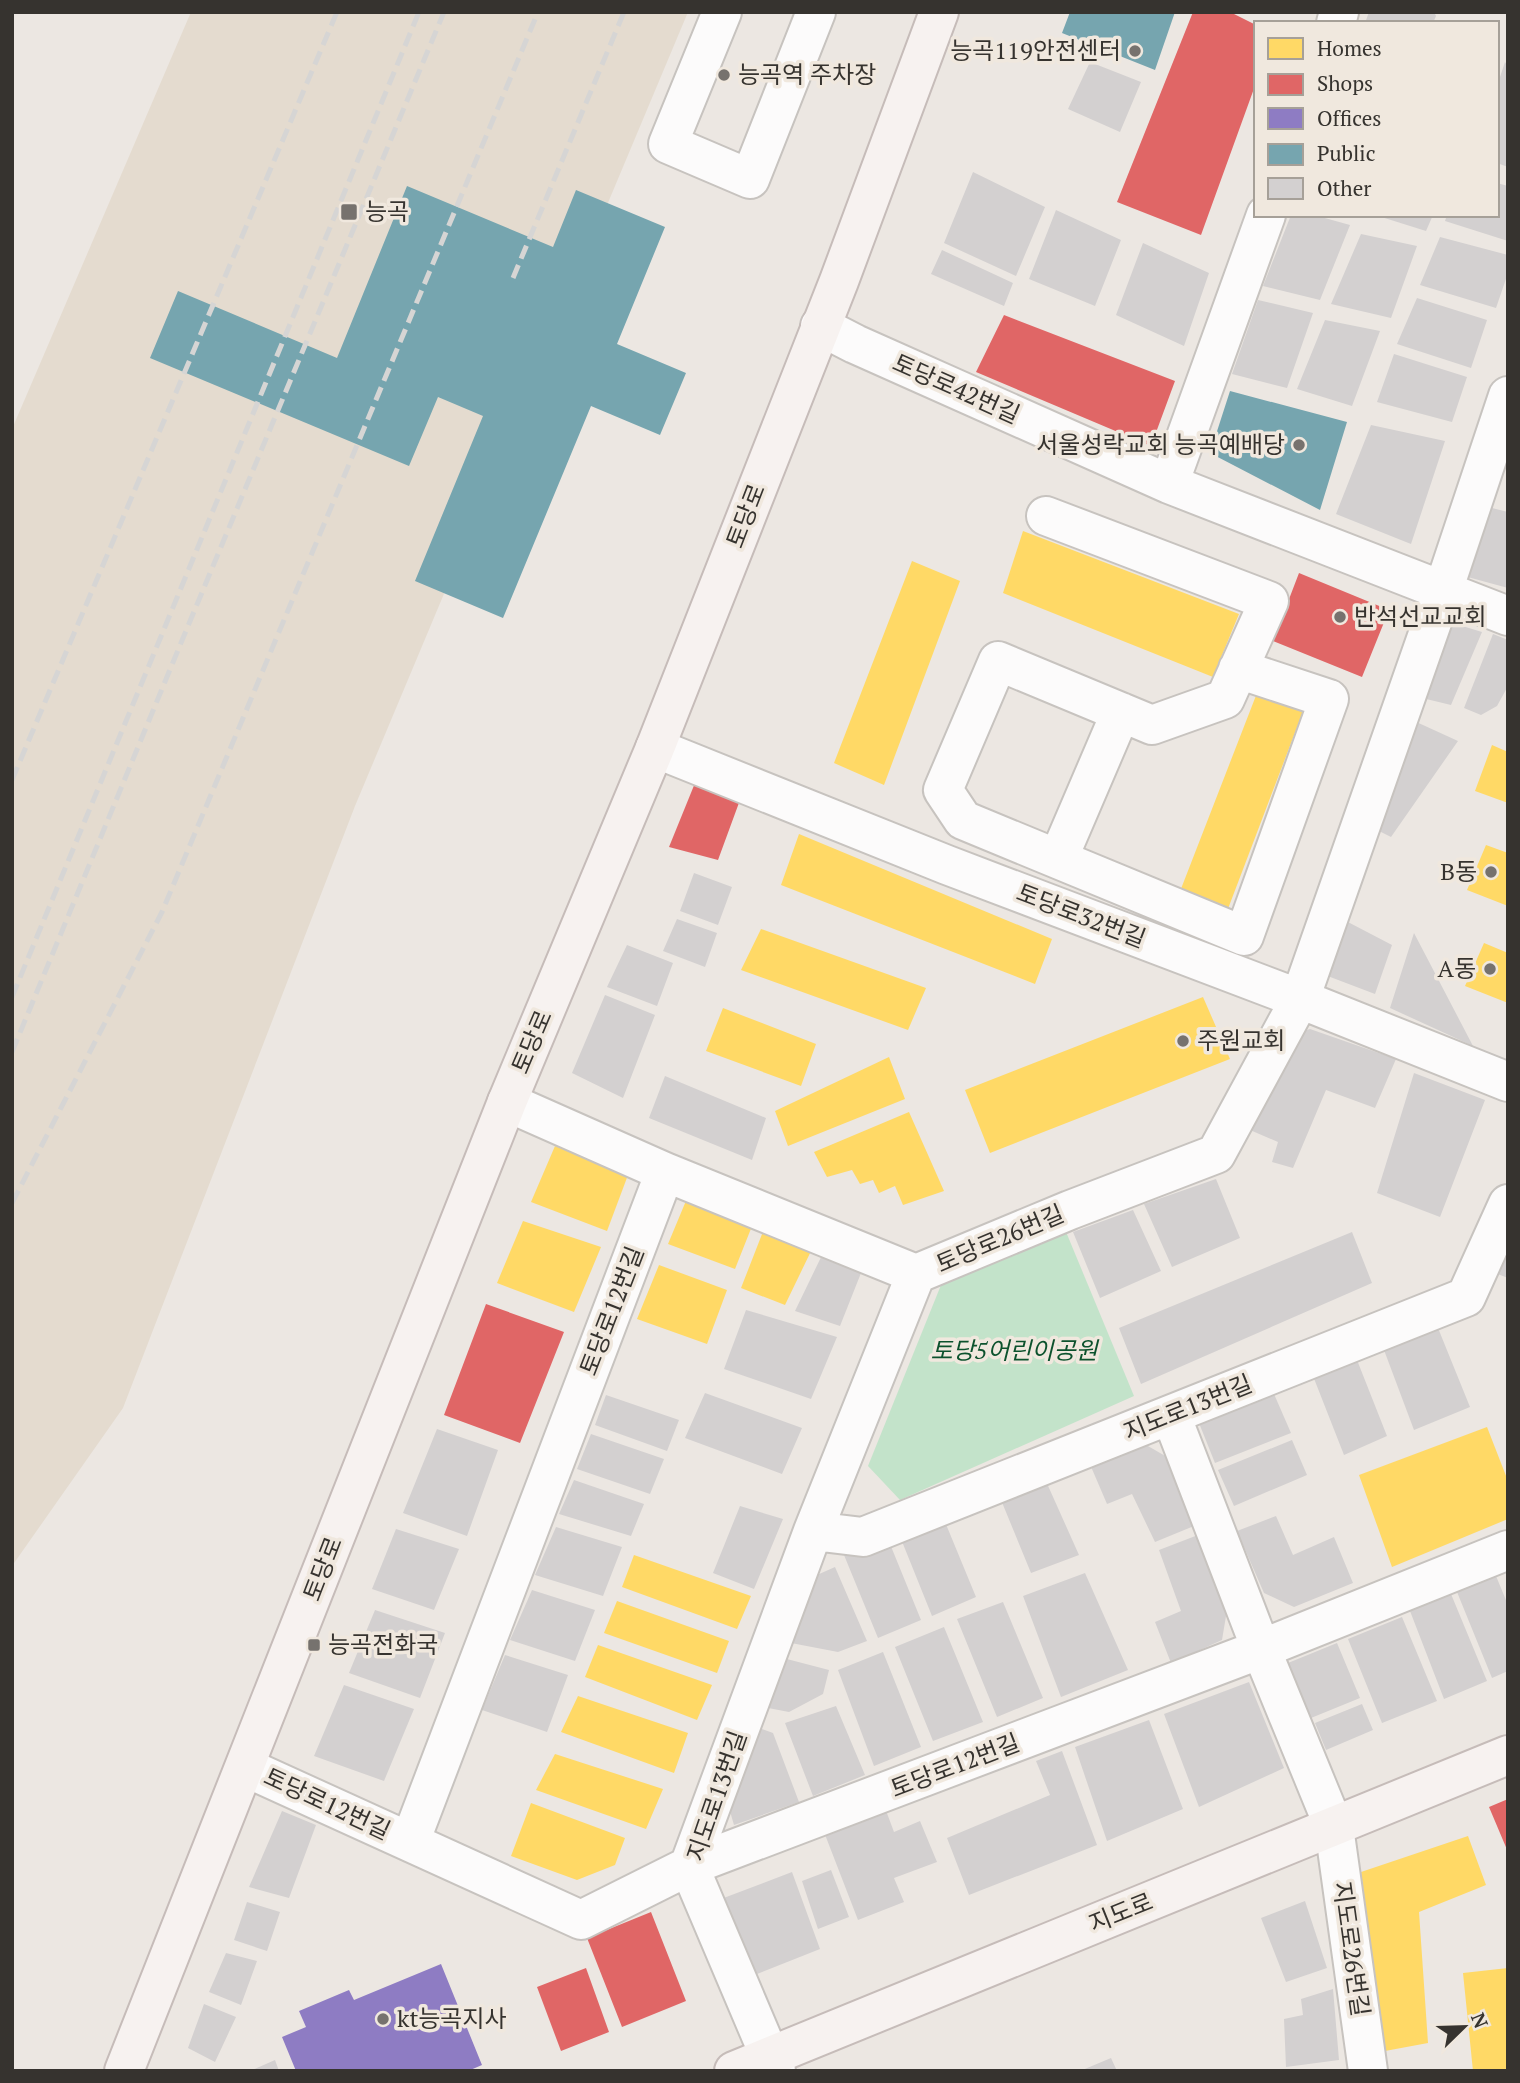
<svg xmlns="http://www.w3.org/2000/svg" width="1520" height="2083" font-family="'PT Serif','Noto Sans KR',serif">
	<style>
		.built { fill: #e4dbcf }
		.green { fill: #c3e3ca }
		.homes { fill: #ffd966 }
		.shops { fill: #e06666 }
		.offices { fill: #8e7cc3 }
		.public { fill: #76a5af }
		.building { fill: #d3d0d0 }
		.lines { fill: none; stroke-linecap: round; stroke-linejoin: round }
		.minor-casing { stroke: #c7c3bf; stroke-width: 42 }
		.major-casing { stroke: #c6bcb9; stroke-width: 42 }
		.minor { stroke: #fcfbfb; stroke-width: 38 }
		.major { stroke: #f7f2f0; stroke-width: 38 }
		.rail { stroke: #d6d5d4; stroke-width: 5; stroke-dasharray: 14 7; stroke-linecap: butt }
		.poi-dot { fill: #76726e; stroke: #f0e8de; stroke-width: 2.5 }
		.labels { text-anchor: middle; stroke-width: 7; stroke-linejoin: round; paint-order: stroke }
		.poi-label { font-size: 24px; fill: #36332f; stroke: #f0e8de; text-anchor: start }
		.street-label { font-size: 24px; fill: #36332f; stroke: #f0e8de }
		.park-label { font-size: 24px; font-style: italic; fill: #0c522d; stroke: #f0e8de }
	</style>
	<rect width="100%" height="100%" fill="#ece7e2"/>
	<path class="built" d="M 191,12 L 688,12 L 355,806 L 123,1408 L 12,1566 L 12,429 Z"/>
	<path class="green" d="M 1064,1227 L 1134,1396 L 900,1500 L 868,1466 L 941,1285 Z"/>
	<path class="homes" d="M 1023,531 L 1239,614 L 1213,677 L 1003,593 Z
		M 912,561 L 960,581 L 884,785 L 834,763 Z
		M 1257,693 L 1304,709 L 1226,914 L 1179,894 Z
		M 1492,745 L 1508,752 L 1508,803 L 1475,791 Z
		M 799,834 L 1052,939 L 1035,984 L 781,885 Z
		M 1486,845 L 1508,853 L 1508,906 L 1467,890 Z
		M 761,929 L 926,988 L 908,1030 L 741,970 Z
		M 1484,943 L 1508,953 L 1508,1003 L 1465,986 Z
		M 1203,997 L 1230,1059 L 990,1153 L 965,1090 Z
		M 723,1008 L 816,1044 L 801,1086 L 706,1051 Z
		M 889,1057 L 905,1099 L 788,1146 L 775,1111 Z
		M 909,1112 L 944,1191 L 903,1205 L 895,1186 L 879,1193 L 873,1180 L 860,1184 L 852,1170 L 827,1177 L 814,1152 Z
		M 555,1146 L 628,1175 L 607,1231 L 531,1202 Z
		M 688,1196 L 754,1221 L 735,1269 L 668,1244 Z
		M 523,1221 L 601,1247 L 574,1312 L 497,1283 Z
		M 766,1224 L 813,1247 L 785,1305 L 741,1288 Z
		M 659,1265 L 727,1290 L 707,1344 L 637,1319 Z
		M 1487,1427 L 1508,1481 L 1508,1519 L 1392,1567 L 1359,1475 Z
		M 634,1555 L 751,1596 L 737,1629 L 622,1587 Z
		M 617,1601 L 729,1641 L 717,1673 L 604,1633 Z
		M 598,1645 L 712,1685 L 697,1720 L 585,1677 Z
		M 578,1696 L 688,1733 L 674,1773 L 561,1732 Z
		M 555,1754 L 663,1789 L 646,1829 L 536,1790 Z
		M 531,1803 L 625,1838 L 615,1865 L 577,1880 L 511,1856 Z
		M 1468,1836 L 1486,1885 L 1419,1912 L 1428,2043 L 1385,2051 L 1361,1872 Z
		M 1508,1968 L 1508,2071 L 1473,2071 L 1463,1973 Z"/>
	<path class="shops" d="M 1193,12 L 1230,12 L 1256,25 L 1256,83 L 1201,235 L 1117,202 Z
		M 1004,315 L 1175,381 L 1151,446 L 976,372 Z
		M 1299,573 L 1389,610 L 1362,677 L 1273,641 Z
		M 695,783 L 740,800 L 718,860 L 669,847 Z
		M 486,1304 L 564,1332 L 520,1443 L 444,1415 Z
		M 1508,1799 L 1508,1852 L 1489,1807 Z
		M 651,1912 L 686,2001 L 622,2027 L 587,1938 Z
		M 586,1968 L 609,2032 L 561,2051 L 537,1987 Z"/>
	<path class="offices" d="M 441,1964 L 482,2065 L 468,2071 L 296,2071 L 282,2037 L 306,2027 L 299,2011 L 349,1990 L 354,2000 Z"/>
	<path class="public" d="M 1070,12 L 1175,12 L 1155,70 L 1062,33 Z
		M 407,186 L 553,247 L 576,190 L 665,227 L 617,344 L 686,373 L 660,435 L 591,406 L 503,618 L 415,581 L 483,416 L 438,397 L 409,466 L 150,358 L 178,291 L 337,358 Z
		M 1230,391 L 1347,422 L 1320,510 L 1210,453 Z"/>
	<path class="building" d="M 1369,12 L 1434,12 L 1436,16 L 1433,23 L 1365,23 Z
		M 1090,62 L 1141,82 L 1120,132 L 1068,109 Z
		M 1505,62 L 1508,67 L 1508,167 L 1497,163 L 1497,86 Z
		M 973,172 L 1045,207 L 1016,276 L 944,243 Z
		M 1497,183 L 1508,186 L 1508,241 L 1445,221 L 1447,215 L 1497,215 Z
		M 1056,210 L 1121,240 L 1095,306 L 1029,279 Z
		M 1291,215 L 1314,215 L 1350,225 L 1320,300 L 1263,286 Z
		M 1375,215 L 1433,215 L 1426,231 Z
		M 1361,234 L 1417,246 L 1391,318 L 1331,304 Z
		M 1440,237 L 1508,255 L 1508,273 L 1496,308 L 1420,285 Z
		M 1143,243 L 1209,273 L 1184,346 L 1116,315 Z
		M 942,250 L 1013,283 L 1004,306 L 931,274 Z
		M 1417,298 L 1487,320 L 1471,368 L 1397,344 Z
		M 1258,300 L 1313,313 L 1287,388 L 1232,374 Z
		M 1325,320 L 1380,331 L 1352,406 L 1297,389 Z
		M 1394,354 L 1467,377 L 1452,422 L 1377,402 Z
		M 1371,425 L 1445,441 L 1411,544 L 1336,514 Z
		M 1488,507 L 1508,512 L 1508,588 L 1464,576 Z
		M 1446,621 L 1482,632 L 1451,705 L 1418,697 Z
		M 1493,634 L 1508,640 L 1508,686 L 1497,706 L 1481,715 L 1464,708 Z
		M 1412,720 L 1458,741 L 1391,837 L 1375,829 Z
		M 694,873 L 732,887 L 718,925 L 680,911 Z
		M 677,919 L 717,933 L 705,967 L 663,951 Z
		M 1346,921 L 1392,945 L 1375,994 L 1325,975 Z
		M 1414,933 L 1473,1046 L 1390,1008 Z
		M 627,945 L 673,963 L 657,1006 L 607,987 Z
		M 605,995 L 655,1015 L 623,1098 L 572,1073 Z
		M 1310,1029 L 1396,1059 L 1375,1108 L 1326,1090 L 1293,1168 L 1272,1162 L 1278,1142 L 1250,1130 L 1293,1034 Z
		M 1414,1073 L 1485,1100 L 1440,1217 L 1377,1193 Z
		M 665,1076 L 766,1118 L 752,1160 L 649,1118 Z
		M 1216,1179 L 1240,1238 L 1172,1267 L 1144,1204 Z
		M 1133,1210 L 1161,1271 L 1100,1298 L 1073,1232 Z
		M 1352,1232 L 1372,1283 L 1141,1384 L 1119,1328 Z
		M 1508,1240 L 1508,1278 L 1495,1273 Z
		M 824,1251 L 863,1268 L 840,1326 L 795,1311 Z
		M 746,1310 L 837,1337 L 811,1399 L 724,1369 Z
		M 1438,1328 L 1470,1407 L 1414,1430 L 1384,1350 Z
		M 1357,1360 L 1387,1436 L 1344,1455 L 1313,1376 Z
		M 705,1393 L 802,1428 L 782,1474 L 685,1438 Z
		M 1274,1394 L 1291,1433 L 1215,1463 L 1199,1423 Z
		M 606,1395 L 679,1420 L 667,1451 L 595,1425 Z
		M 437,1429 L 498,1450 L 467,1536 L 403,1513 Z
		M 591,1434 L 664,1459 L 650,1494 L 577,1469 Z
		M 1292,1440 L 1307,1475 L 1234,1506 L 1218,1470 Z
		M 1141,1442 L 1167,1457 L 1194,1526 L 1155,1542 L 1132,1494 L 1107,1504 L 1089,1462 Z
		M 1045,1479 L 1079,1555 L 1031,1573 L 999,1495 Z
		M 574,1480 L 644,1504 L 631,1536 L 559,1514 Z
		M 740,1506 L 783,1519 L 754,1589 L 713,1573 Z
		M 1276,1516 L 1293,1555 L 1334,1537 L 1353,1583 L 1294,1607 L 1264,1593 L 1237,1531 Z
		M 943,1517 L 976,1597 L 932,1616 L 899,1534 Z
		M 556,1527 L 622,1547 L 603,1596 L 535,1575 Z
		M 396,1529 L 459,1549 L 434,1610 L 372,1589 Z
		M 1198,1535 L 1227,1610 L 1222,1640 L 1171,1663 L 1155,1622 L 1181,1611 L 1159,1550 Z
		M 888,1539 L 921,1620 L 878,1638 L 844,1555 Z
		M 835,1567 L 867,1641 L 838,1652 L 791,1643 L 817,1575 Z
		M 1085,1573 L 1128,1670 L 1061,1697 L 1023,1596 Z
		M 1496,1576 L 1508,1605 L 1508,1671 L 1492,1678 L 1457,1592 Z
		M 532,1590 L 595,1610 L 575,1661 L 510,1640 Z
		M 1451,1594 L 1487,1681 L 1444,1699 L 1410,1611 Z
		M 1003,1602 L 1043,1698 L 997,1717 L 957,1619 Z
		M 375,1610 L 445,1633 L 420,1698 L 349,1673 Z
		M 1402,1617 L 1437,1701 L 1382,1723 L 1348,1639 Z
		M 944,1627 L 983,1722 L 933,1741 L 895,1647 Z
		M 1337,1643 L 1360,1698 L 1311,1718 L 1288,1663 Z
		M 883,1652 L 921,1747 L 874,1766 L 838,1670 Z
		M 505,1655 L 568,1675 L 547,1732 L 482,1710 Z
		M 783,1658 L 829,1670 L 823,1694 L 789,1712 L 763,1707 Z
		M 1249,1682 L 1284,1768 L 1199,1807 L 1164,1714 Z
		M 344,1685 L 414,1709 L 384,1781 L 314,1756 Z
		M 1362,1704 L 1373,1730 L 1326,1750 L 1315,1723 Z
		M 836,1706 L 865,1775 L 813,1796 L 785,1723 Z
		M 1149,1720 L 1183,1809 L 1107,1841 L 1075,1747 Z
		M 754,1726 L 773,1733 L 799,1802 L 734,1825 L 727,1801 Z
		M 1062,1751 L 1097,1845 L 969,1895 L 947,1838 L 1050,1795 L 1036,1761 Z
		M 885,1808 L 894,1832 L 920,1821 L 937,1862 L 894,1878 L 904,1902 L 858,1920 L 824,1832 Z
		M 282,1811 L 316,1825 L 289,1898 L 249,1887 Z
		M 831,1870 L 849,1917 L 818,1929 L 802,1881 Z
		M 792,1872 L 820,1949 L 752,1976 L 721,1899 Z
		M 1305,1901 L 1327,1968 L 1286,1982 L 1261,1918 Z
		M 247,1902 L 280,1912 L 267,1951 L 234,1940 Z
		M 226,1953 L 257,1961 L 241,2005 L 209,1992 Z
		M 1333,1989 L 1339,2060 L 1286,2067 L 1284,2019 L 1303,2015 L 1301,1999 Z
		M 204,2004 L 236,2017 L 215,2062 L 188,2048 Z
		M 1111,2058 L 1117,2071 L 1080,2071 Z
		M 275,2060 L 279,2071 L 250,2071 Z"/>
	<g class="lines">
		<defs>
			<path id="minor" d="M 722,12 L 668,144 L 750,179 L 816,12
				M 1336,23 L 1339,12
				M 820,326 L 855,344 L 1169,484 L 1508,616
				M 1169,484 L 1266,215
				M 1046,516 L 1269,601 L 1225,699 L 1152,725 L 998,661 L 943,790 L 963,820 L 1244,936 L 1329,699 L 1238,669
				M 655,748 L 947,865 L 1300,999 L 1508,1082
				M 1058,859 L 1121,712
				M 507,1102 L 665,1172 L 916,1274 L 1070,1210 L 1216,1154 L 1300,999 L 1443,591 L 1508,396
				M 1171,1415 L 1261,1649 L 1334,1827 L 1368,2071
				M 813,1531 L 863,1537 L 1466,1297 L 1508,1204
				M 245,1767 L 581,1920 L 689,1866 L 1261,1649 L 1508,1550
				M 410,1842 L 665,1172
				M 776,2071 L 689,1866 L 813,1531 L 916,1274"/>
			<path id="major" d="M 124,2071 L 507,1102 L 655,748 L 839,281 L 939,12
				M 734,2071 L 1508,1755"/>
		</defs>
		<use href="#minor" class="minor-casing"/>
		<use href="#major" class="major-casing"/>
		<use href="#minor" class="minor"/>
		<use href="#major" class="major"/>
		<path class="rail" d="M 513,278 L 624,12
			M 12,780 L 337,12
			M 12,997 L 419,12
			M 12,1052 L 188,626 L 444,12
			M 12,1203 L 162,912 L 538,12"/>
	</g>
	<g class="poi-dot">
		<circle cx="1135" cy="51" r="7"/>
		<circle cx="724" cy="75" r="7"/>
		<rect x="340" y="203" width="18" height="18" rx="3.5"/>
		<circle cx="1299" cy="445" r="7"/>
		<circle cx="1340" cy="617" r="7"/>
		<circle cx="1491" cy="872" r="7"/>
		<circle cx="1490" cy="969" r="7"/>
		<circle cx="1183" cy="1041" r="7"/>
		<rect x="307" y="1638" width="14" height="14" rx="3.5"/>
		<circle cx="383" cy="2019" r="7"/>
	</g>
	<g class="labels">
		<g class="poi-label">
			<text x="1121" y="59" text-anchor="end">능곡119안전센터</text>
			<text x="738" y="83">능곡역 주차장</text>
			<text x="365" y="220">능곡</text>
			<text x="1285" y="453" text-anchor="end">서울성락교회 능곡예배당</text>
			<text x="1354" y="625">반석선교교회</text>
			<text x="1477" y="880" text-anchor="end">B동</text>
			<text x="1476" y="977" text-anchor="end">A동</text>
			<text x="1197" y="1049">주원교회</text>
			<text x="328" y="1653">능곡전화국</text>
			<text x="397" y="2027">kt능곡지사</text>
		</g>
		<g class="street-label">
			<text transform="translate(956 389) rotate(24)" y="8">토당로42번길</text>
			<text transform="translate(746 516) rotate(-69)" y="8">토당로</text>
			<text transform="translate(1081 916) rotate(21)" y="8">토당로32번길</text>
			<text transform="translate(532 1042) rotate(-67)" y="8">토당로</text>
			<text transform="translate(1000 1239) rotate(-23)" y="8">토당로26번길</text>
			<text transform="translate(612 1311) rotate(-69)" y="8">토당로12번길</text>
			<text transform="translate(1188 1408) rotate(-22)" y="8">지도로13번길</text>
			<text transform="translate(323 1569) rotate(-69)" y="8">토당로</text>
			<text transform="translate(955 1766) rotate(-21)" y="8">토당로12번길</text>
			<text transform="translate(717 1796) rotate(-71)" y="8">지도로13번길</text>
			<text transform="translate(327 1804) rotate(25)" y="8">토당로12번길</text>
			<text transform="translate(1121 1913) rotate(-22)" y="8">지도로</text>
			<text transform="translate(1351 1949) rotate(82)" y="8">지도로26번길</text>
		</g>
		<g class="park-label">
			<text x="1014" y="1359">토당5어린이공원</text>
		</g>
	</g>
	<rect width="1520" height="2083" fill="none" stroke="#36332f" stroke-width="28"/>
	<rect x="1254" y="21" width="245" height="196" fill="#f0e8de" stroke="#a6a098" stroke-width="2"/>
	<rect x="1268" y="38" width="35" height="21" fill="#ffd966" stroke="#a6a098" stroke-width="2"/>
	<text x="1317" y="56" font-size="21" fill="#36332f">Homes</text>
	<rect x="1268" y="74" width="35" height="21" fill="#e06666" stroke="#a6a098" stroke-width="2"/>
	<text x="1317" y="91" font-size="21" fill="#36332f">Shops</text>
	<rect x="1268" y="108" width="35" height="21" fill="#8e7cc3" stroke="#a6a098" stroke-width="2"/>
	<text x="1317" y="126" font-size="21" fill="#36332f">Offices</text>
	<rect x="1268" y="144" width="35" height="21" fill="#76a5af" stroke="#a6a098" stroke-width="2"/>
	<text x="1317" y="161" font-size="21" fill="#36332f">Public</text>
	<rect x="1268" y="178" width="35" height="21" fill="#d3d0d0" stroke="#a6a098" stroke-width="2"/>
	<text x="1317" y="196" font-size="21" fill="#36332f">Other</text>
	<g transform="translate(1464 2027) rotate(67)" stroke="#f0e8de" stroke-width="5" paint-order="stroke">
	<path d="M0-5L12 26L0 18L-12 26Z" fill="#36332f"/>
	<text y="-10" font-size="19" font-weight="bold" text-anchor="middle" fill="#36332f">N</text>
	</g>
</svg>
